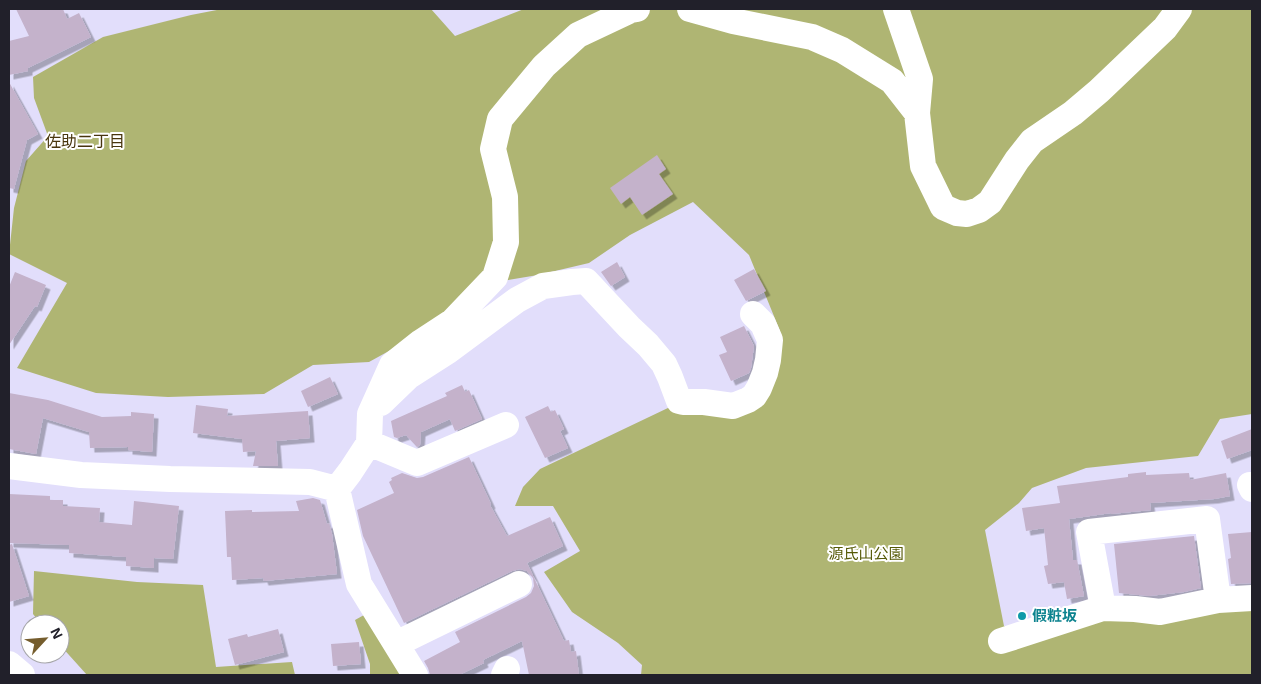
<svg xmlns="http://www.w3.org/2000/svg" width="1261" height="684" font-family="Helvetica,'Noto Sans JP',sans-serif">
	<style>
		.green { fill: #afb573 }
		.building { fill: #c4b2cb; filter: url(#shadow) }
		.lines { fill: none; stroke-linecap: round; stroke-linejoin: round }
		.minor { stroke: #fff; stroke-width: 26 }
		.culture-dot { fill: #0f9aa8; stroke: #fff; stroke-width: 2 }
		.labels { text-anchor: middle; stroke-width: 4; stroke-linejoin: round; paint-order: stroke }
		.park-label { font-size: 15px; fill: #565a07; stroke: #fff }
		.culture-label { font-size: 15px; font-weight: bold; fill: #0d838f; stroke: #fff; text-anchor: start }
		.neighbourhood-label { font-size: 16px; fill: #48350e; stroke: #fff }
	</style>
	<defs>
		<filter id="shadow"><feDropShadow dx="4.5" dy="4.5" stdDeviation="0" flood-color="#0004"/></filter>
	</defs>
	<rect width="100%" height="100%" fill="#e2defb"/>
	<path class="green" d="M 222,9 L 431,9 L 455,36 L 524,9 L 1252,9 L 1252,414 L 1220,419 L 1198,456 L 1086,468 L 1032,488 L 1019,503 L 985,530 L 1004,626 L 1022,630 L 1252,602 L 1252,675 L 641,675 L 642,665 L 618,643 L 572,612 L 544,572 L 580,551 L 553,506 L 515,506 L 523,487 L 540,469 L 670,407 L 761,407 L 780,331 L 749,255 L 693,202 L 630,235 L 589,263 L 538,275 L 497,282 L 427,330 L 369,362 L 313,365 L 264,394 L 168,397 L 96,393 L 17,368 L 67,283 L 9,254 L 14,208 L 26,161 L 48,136 L 34,98 L 33,77 L 103,37 L 191,15 Z
		M 34,571 L 137,582 L 203,585 L 216,667 L 292,662 L 295,675 L 87,675 L 60,645 L 60,624 L 41,624 L 33,614 Z
		M 364,615 L 403,675 L 370,675 L 370,664 L 355,620 Z"/>
	<path class="building" d="M 16,9 L 63,9 L 67,19 L 79,13 L 91,37 L 28,68 L 28,71 L 9,75 L 9,41 L 29,36 Z
		M 9,82 L 38,134 L 27,140 L 14,189 L 9,188 Z
		M 657,155 L 666,169 L 659,174 L 673,194 L 642,215 L 630,197 L 621,204 L 610,188 Z
		M 617,262 L 625,277 L 611,286 L 601,272 Z
		M 754,269 L 766,291 L 746,301 L 734,280 Z
		M 15,272 L 46,285 L 37,307 L 35,306 L 9,345 L 9,287 Z
		M 744,326 L 754,346 L 751,368 L 749,373 L 731,381 L 719,355 L 727,352 L 720,337 Z
		M 330,377 L 338,394 L 308,407 L 301,391 Z
		M 462,385 L 465,392 L 469,390 L 482,419 L 455,431 L 450,419 L 421,432 L 420,445 L 417,447 L 406,435 L 397,438 L 394,437 L 391,421 L 447,396 L 445,393 Z
		M 9,393 L 48,400 L 102,417 L 131,416 L 131,412 L 154,414 L 152,452 L 128,450 L 128,447 L 90,448 L 89,432 L 43,418 L 36,454 L 9,449 Z
		M 196,405 L 228,409 L 227,416 L 308,411 L 310,438 L 276,441 L 278,466 L 253,466 L 256,451 L 243,452 L 242,439 L 193,433 Z
		M 548,406 L 551,412 L 555,410 L 564,429 L 560,431 L 568,448 L 545,458 L 525,417 Z
		M 1252,429 L 1252,450 L 1227,459 L 1221,441 Z
		M 469,457 L 491,504 L 490,505 L 507,536 L 550,517 L 563,546 L 527,563 L 564,641 L 569,640 L 571,652 L 576,651 L 579,675 L 529,675 L 522,641 L 483,660 L 484,663 L 459,675 L 430,675 L 428,668 L 424,661 L 460,642 L 455,632 L 526,597 L 531,593 L 534,586 L 533,578 L 527,571 L 520,569 L 512,571 L 404,623 L 363,536 L 357,510 L 394,493 L 389,482 L 392,480 L 391,478 L 402,473 L 417,478 L 423,477 Z
		M 1146,472 L 1146,475 L 1189,473 L 1190,480 L 1226,473 L 1230,496 L 1214,499 L 1150,503 L 1151,510 L 1111,514 L 1111,513 L 1069,519 L 1073,560 L 1077,560 L 1084,596 L 1067,599 L 1064,582 L 1048,584 L 1044,566 L 1048,565 L 1044,528 L 1026,531 L 1022,508 L 1060,503 L 1057,486 L 1128,477 L 1128,474 Z
		M 9,494 L 50,496 L 50,500 L 63,500 L 63,506 L 100,508 L 99,522 L 132,525 L 134,501 L 179,506 L 173,559 L 154,558 L 154,568 L 126,566 L 126,557 L 69,553 L 69,545 L 9,543 Z
		M 313,498 L 320,500 L 327,524 L 329,523 L 332,534 L 337,574 L 264,581 L 263,578 L 232,580 L 231,557 L 227,557 L 225,511 L 252,510 L 252,512 L 299,511 L 296,501 Z
		M 1252,532 L 1252,583 L 1231,584 L 1228,559 L 1231,558 L 1228,534 Z
		M 1194,536 L 1201,588 L 1184,592 L 1149,596 L 1119,593 L 1114,544 Z
		M 12,544 L 29,596 L 9,602 L 9,545 Z
		M 278,629 L 284,652 L 235,665 L 228,639 L 247,634 L 248,637 Z
		M 359,642 L 361,664 L 333,666 L 331,644 Z"/>
	<g class="lines">
		<path class="minor" d="M 690,9 L 733,21 L 812,37 L 842,50 L 892,81 L 917,113 L 923,166 L 943,207 L 957,213 L 967,214 L 979,210 L 990,202 L 1017,160 L 1032,141 L 1073,113 L 1099,91 L 1165,28 L 1179,9
			M 896,9 L 920,79 L 917,113
			M 381,403 L 409,376 L 448,351 L 517,300 L 543,286 L 572,282 L 586,281 L 629,327 L 648,345 L 664,364 L 670,377 L 679,401 L 683,402 L 704,402 L 733,406 L 748,400 L 754,396 L 759,388 L 765,373 L 768,360 L 770,340 L 763,324 L 753,314
			M 369,443 L 417,463 L 506,425
			M 9,466 L 81,475 L 170,479 L 310,482 L 337,489 L 350,472 L 369,443 L 370,414 L 392,365 L 421,342 L 453,321 L 495,277 L 506,242 L 505,197 L 493,149 L 500,119 L 544,66 L 578,35 L 631,10 L 637,9
			M 1250,485 L 1252,489
			M 337,489 L 359,584 L 415,675
			M 1103,608 L 1089,532 L 1207,519 L 1218,600
			M 1001,641 L 1103,608 L 1135,609 L 1160,612 L 1218,600 L 1252,598
			M 396,644 L 519,584
			M 9,664 L 22,675
			M 504,675 L 507,669"/>
	</g>
	<circle class="culture-dot" cx="1022" cy="616" r="5"/>
	<g class="labels">
		<g class="park-label">
			<text x="866" y="559">源氏山公園</text>
		</g>
		<g class="culture-label">
			<text x="1032" y="621">假粧坂</text>
		</g>
		<g class="neighbourhood-label">
			<text x="85" y="147">佐助二丁目</text>
		</g>
	</g>
	<rect width="1261" height="684" fill="none" stroke="#21202a" stroke-width="20"/>
	<g transform="translate(45 639) rotate(64)"><circle r="24" fill="#ffffff" stroke="#a6a6aa"/>
	<path d="M0-4L9 19L0 12L-9 19Z" fill="#755d2d"/>
	<text y="-8" font-size="14" font-weight="bold" text-anchor="middle" fill="#21202a">N</text>
	</g>
</svg>
